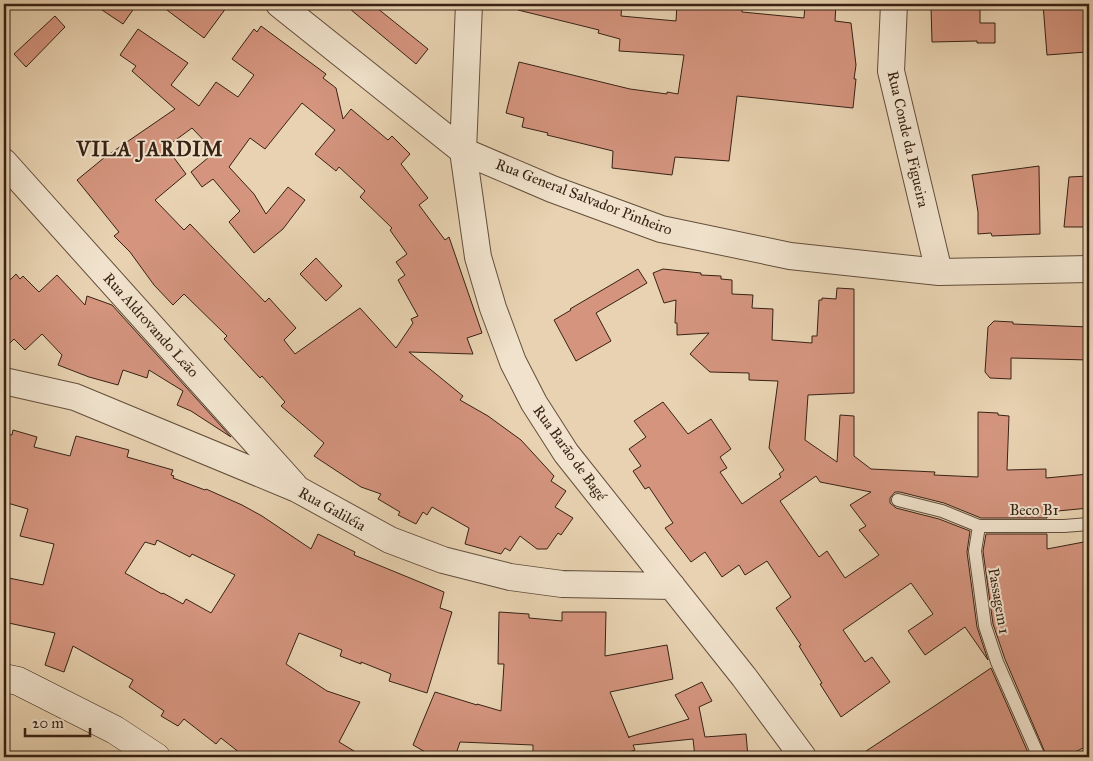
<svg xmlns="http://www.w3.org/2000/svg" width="1093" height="761" font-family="'IM FELL Great Primer',serif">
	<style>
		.building { fill: #d4947e; stroke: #372214; fill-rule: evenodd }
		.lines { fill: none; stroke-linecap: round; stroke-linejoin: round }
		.service-casing { stroke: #634e3b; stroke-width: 14 }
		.minor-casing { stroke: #634e3b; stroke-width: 28 }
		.secondary-casing { stroke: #372214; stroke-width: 29 }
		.service { stroke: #f0e2cc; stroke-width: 12 }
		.minor { stroke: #f0e2cc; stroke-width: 26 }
		.secondary { stroke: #f0e2cc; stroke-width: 28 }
		.labels { text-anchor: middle; stroke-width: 4; stroke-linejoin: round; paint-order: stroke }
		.street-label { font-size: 15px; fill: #372214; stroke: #f0e2cc }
		.district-label { font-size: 20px; font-weight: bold; letter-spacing: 1px; fill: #372214; stroke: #f0e2cc }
	</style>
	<rect width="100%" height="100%" fill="#e8d2b1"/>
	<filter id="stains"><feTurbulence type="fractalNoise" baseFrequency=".004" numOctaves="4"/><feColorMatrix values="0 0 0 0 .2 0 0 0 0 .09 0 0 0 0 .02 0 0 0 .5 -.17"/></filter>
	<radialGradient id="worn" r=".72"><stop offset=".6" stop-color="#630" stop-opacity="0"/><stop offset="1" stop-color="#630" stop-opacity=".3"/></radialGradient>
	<path class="building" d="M 93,4 L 137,4 L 123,24 Z
		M 159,4 L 229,4 L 204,38 Z
		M 344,4 L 372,4 L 428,49 L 416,64 Z
		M 519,4 L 622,4 L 621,16 L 676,21 L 677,4 L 692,6 L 692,4 L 742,4 L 742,12 L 804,18 L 805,4 L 836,4 L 835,21 L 851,23 L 856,65 L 854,79 L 856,79 L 853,108 L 737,96 L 729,161 L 675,157 L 672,175 L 612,168 L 613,151 L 547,135 L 548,133 L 522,127 L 524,118 L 506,113 L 519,62 L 630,89 L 667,94 L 667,92 L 678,94 L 684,55 L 619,51 L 620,39 L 598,33 L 599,30 L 518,10 Z
		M 1043,4 L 1089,4 L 1089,49 L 1086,50 L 1086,52 L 1047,55 Z
		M 970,6 L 970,7 L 980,7 L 980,23 L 995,23 L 995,43 L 977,43 L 977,41 L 932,42 L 931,7 Z
		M 55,16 L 65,27 L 26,67 L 14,54 Z
		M 261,26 L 326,74 L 323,78 L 336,88 L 343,119 L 351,109 L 388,140 L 392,136 L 410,154 L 401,164 L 428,198 L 419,205 L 445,240 L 449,237 L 482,333 L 467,338 L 473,354 L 409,352 L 463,396 L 460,400 L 488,416 L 521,440 L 554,476 L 551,481 L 566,491 L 555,507 L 573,518 L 561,535 L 558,533 L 547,549 L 537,549 L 520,536 L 510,551 L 505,548 L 501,554 L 465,544 L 469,528 L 432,507 L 427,515 L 423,512 L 416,524 L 398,515 L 400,512 L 378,499 L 381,494 L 361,487 L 314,456 L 324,443 L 281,406 L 285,402 L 262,376 L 260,378 L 224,339 L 227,336 L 184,294 L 173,305 L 154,285 L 130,252 L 114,236 L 119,232 L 77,180 L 105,157 L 175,109 L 132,71 L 136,66 L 120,55 L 138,29 L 188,63 L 171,85 L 199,106 L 216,82 L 238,97 L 254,75 L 232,59 L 254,29 L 257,32 ZM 302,103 L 335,130 L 315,154 L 336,171 L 339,167 L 365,191 L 360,197 L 392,228 L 390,230 L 407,254 L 396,262 L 405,275 L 398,280 L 418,316 L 411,319 L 413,323 L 396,348 L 360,308 L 295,354 L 284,340 L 296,328 L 269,298 L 265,302 L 190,224 L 184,230 L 155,200 L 186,174 L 166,147 L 192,128 L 215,152 L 191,172 L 202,187 L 213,179 L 240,211 L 229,222 L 254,253 L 283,229 L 305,200 L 288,187 L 266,214 L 254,194 L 229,167 L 250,138 L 265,149 Z
		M 1039,166 L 1040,234 L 992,236 L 991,233 L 978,234 L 978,212 L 972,175 Z
		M 1089,176 L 1089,220 L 1086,220 L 1086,227 L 1064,227 L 1069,177 Z
		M 316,258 L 342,286 L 326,301 L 300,274 Z
		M 638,269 L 647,283 L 596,313 L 611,341 L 576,361 L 554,320 L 571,310 L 570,309 Z
		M 663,269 L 701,273 L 701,275 L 721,276 L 721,279 L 732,280 L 732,294 L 753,295 L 752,308 L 773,309 L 772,340 L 812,343 L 812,336 L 817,336 L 819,300 L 822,300 L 822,298 L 836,299 L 837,288 L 854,289 L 854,393 L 808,395 L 805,440 L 837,462 L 840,415 L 854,416 L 854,456 L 871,469 L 935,472 L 934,475 L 978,477 L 978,412 L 998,413 L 998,415 L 1009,416 L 1007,470 L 1046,469 L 1046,478 L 1089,474 L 1089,508 L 1047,512 L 1047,518 L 981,518 L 944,503 L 900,492 L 895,492 L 890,498 L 890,503 L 896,508 L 939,519 L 970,531 L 967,552 L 977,627 L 988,660 L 965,627 L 925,655 L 908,631 L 933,614 L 911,583 L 843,630 L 865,662 L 872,657 L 890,682 L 841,717 L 820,684 L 822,683 L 799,646 L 801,645 L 776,608 L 791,597 L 767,561 L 745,575 L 739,565 L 722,577 L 705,552 L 691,562 L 665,528 L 673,523 L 649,487 L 645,489 L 633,471 L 641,466 L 629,449 L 646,437 L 634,421 L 663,402 L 688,434 L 711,419 L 731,449 L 720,457 L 727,468 L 720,472 L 742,504 L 781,477 L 779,474 L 784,470 L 769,448 L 778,381 L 749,380 L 749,373 L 710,372 L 690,354 L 709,333 L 677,335 L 677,323 L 675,323 L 676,300 L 664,303 L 653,273 ZM 816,476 L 820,482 L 871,492 L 850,505 L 866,526 L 859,530 L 879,555 L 845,578 L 827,551 L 819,557 L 780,501 Z
		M 16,274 L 20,279 L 23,276 L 39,292 L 57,275 L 85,305 L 87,296 L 112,305 L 231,437 L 191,411 L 177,405 L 183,391 L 149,370 L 147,378 L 123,370 L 118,385 L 89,377 L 58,365 L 62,355 L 42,334 L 25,350 L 14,339 L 8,345 L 4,324 L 4,286 Z
		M 994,321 L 1013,322 L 1013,324 L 1089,327 L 1089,360 L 1011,358 L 1011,379 L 990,378 L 985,372 L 988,327 Z
		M 13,430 L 37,437 L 34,447 L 70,456 L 76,436 L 129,450 L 127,457 L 173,470 L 171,475 L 174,476 L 173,478 L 205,490 L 206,489 L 242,505 L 262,516 L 311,549 L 318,534 L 355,552 L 354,555 L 444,592 L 440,608 L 452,612 L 427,693 L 389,681 L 391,674 L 361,662 L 361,664 L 340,656 L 342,650 L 299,633 L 286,664 L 327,691 L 360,702 L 339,742 L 364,757 L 245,757 L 221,738 L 216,744 L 184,719 L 178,726 L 161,716 L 164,711 L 129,687 L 133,680 L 73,646 L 64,672 L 45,665 L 55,633 L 4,622 L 4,577 L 43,585 L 54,544 L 20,536 L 28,509 L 4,502 L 4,433 L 12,435 ZM 157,540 L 190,557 L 192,554 L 235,575 L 211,613 L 186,599 L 183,604 L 163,593 L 162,594 L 125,573 L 145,542 L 155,545 Z
		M 986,534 L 1047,534 L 1047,549 L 1089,541 L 1089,745 L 1065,757 L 1047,757 L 1005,659 L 993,624 L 983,551 Z
		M 499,612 L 529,614 L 529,618 L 562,621 L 562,612 L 606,612 L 605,656 L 667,645 L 673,679 L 610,692 L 629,738 L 629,737 L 689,719 L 675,695 L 702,682 L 712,701 L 699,707 L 705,737 L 746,734 L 748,757 L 695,757 L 693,739 L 633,745 L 635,750 L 614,757 L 580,757 L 579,754 L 533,753 L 533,745 L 460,742 L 455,757 L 434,757 L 413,745 L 435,692 L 477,705 L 477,704 L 501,711 L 504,664 L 498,664 Z
		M 991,668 L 1030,757 L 857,757 L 936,705 Z"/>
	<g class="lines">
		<defs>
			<path id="service" d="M 898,500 L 942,511 L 979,526 L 975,551 L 985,626 L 997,662 L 1039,757
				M 979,526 L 1064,526 L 1089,524"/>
			<path id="minor" d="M 279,4 L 463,151 L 552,189 L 661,229 L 790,256 L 939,272 L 1089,269
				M 469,4 L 463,151 L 478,257 L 493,308 L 513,362 L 534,403 L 566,453 L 744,677 L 803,757
				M 894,4 L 891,71 L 939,272
				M 4,162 L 294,485
				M 4,381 L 75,397 L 297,489 L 390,540 L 443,560 L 510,577 L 562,584 L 672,586"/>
			<path id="secondary" d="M 4,678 L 18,681 L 115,730 L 156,757"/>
		</defs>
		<use href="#service" class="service-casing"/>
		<use href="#minor" class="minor-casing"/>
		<use href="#secondary" class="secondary-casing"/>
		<use href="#service" class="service"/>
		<use href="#minor" class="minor"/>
		<use href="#secondary" class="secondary"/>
	</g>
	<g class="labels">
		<g class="street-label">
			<text transform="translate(908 139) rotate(77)" y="5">Rua Conde da Figueira</text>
			<text transform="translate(584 197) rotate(21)" y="5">Rua General Salvador Pinheiro</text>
			<text transform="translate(151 325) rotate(48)" y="5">Rua Aldrovando Leão</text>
			<text transform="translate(570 453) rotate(54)" y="5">Rua Barão de Bagé</text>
			<text transform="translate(332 509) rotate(29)" y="5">Rua Galiléia</text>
			<text x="1034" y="515">Beco B1</text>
			<text transform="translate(999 601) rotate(80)" y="5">Passagem 1</text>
		</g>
		<g class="district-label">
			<text x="150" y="156">VILA JARDIM</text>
		</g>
	</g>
	<rect width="1093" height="761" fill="none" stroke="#e8d2b1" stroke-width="20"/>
	<rect x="5" y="5" width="1083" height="751" fill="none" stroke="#372214" stroke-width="2.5"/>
	<rect x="10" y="10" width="1073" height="741" fill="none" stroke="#372214"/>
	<path d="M25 728v8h65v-8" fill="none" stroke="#372214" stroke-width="2.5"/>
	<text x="32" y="728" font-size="15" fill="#372214" stroke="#f0e2cc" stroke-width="4" paint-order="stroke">20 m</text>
	<rect width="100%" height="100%" filter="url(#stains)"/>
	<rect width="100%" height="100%" fill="url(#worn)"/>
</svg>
